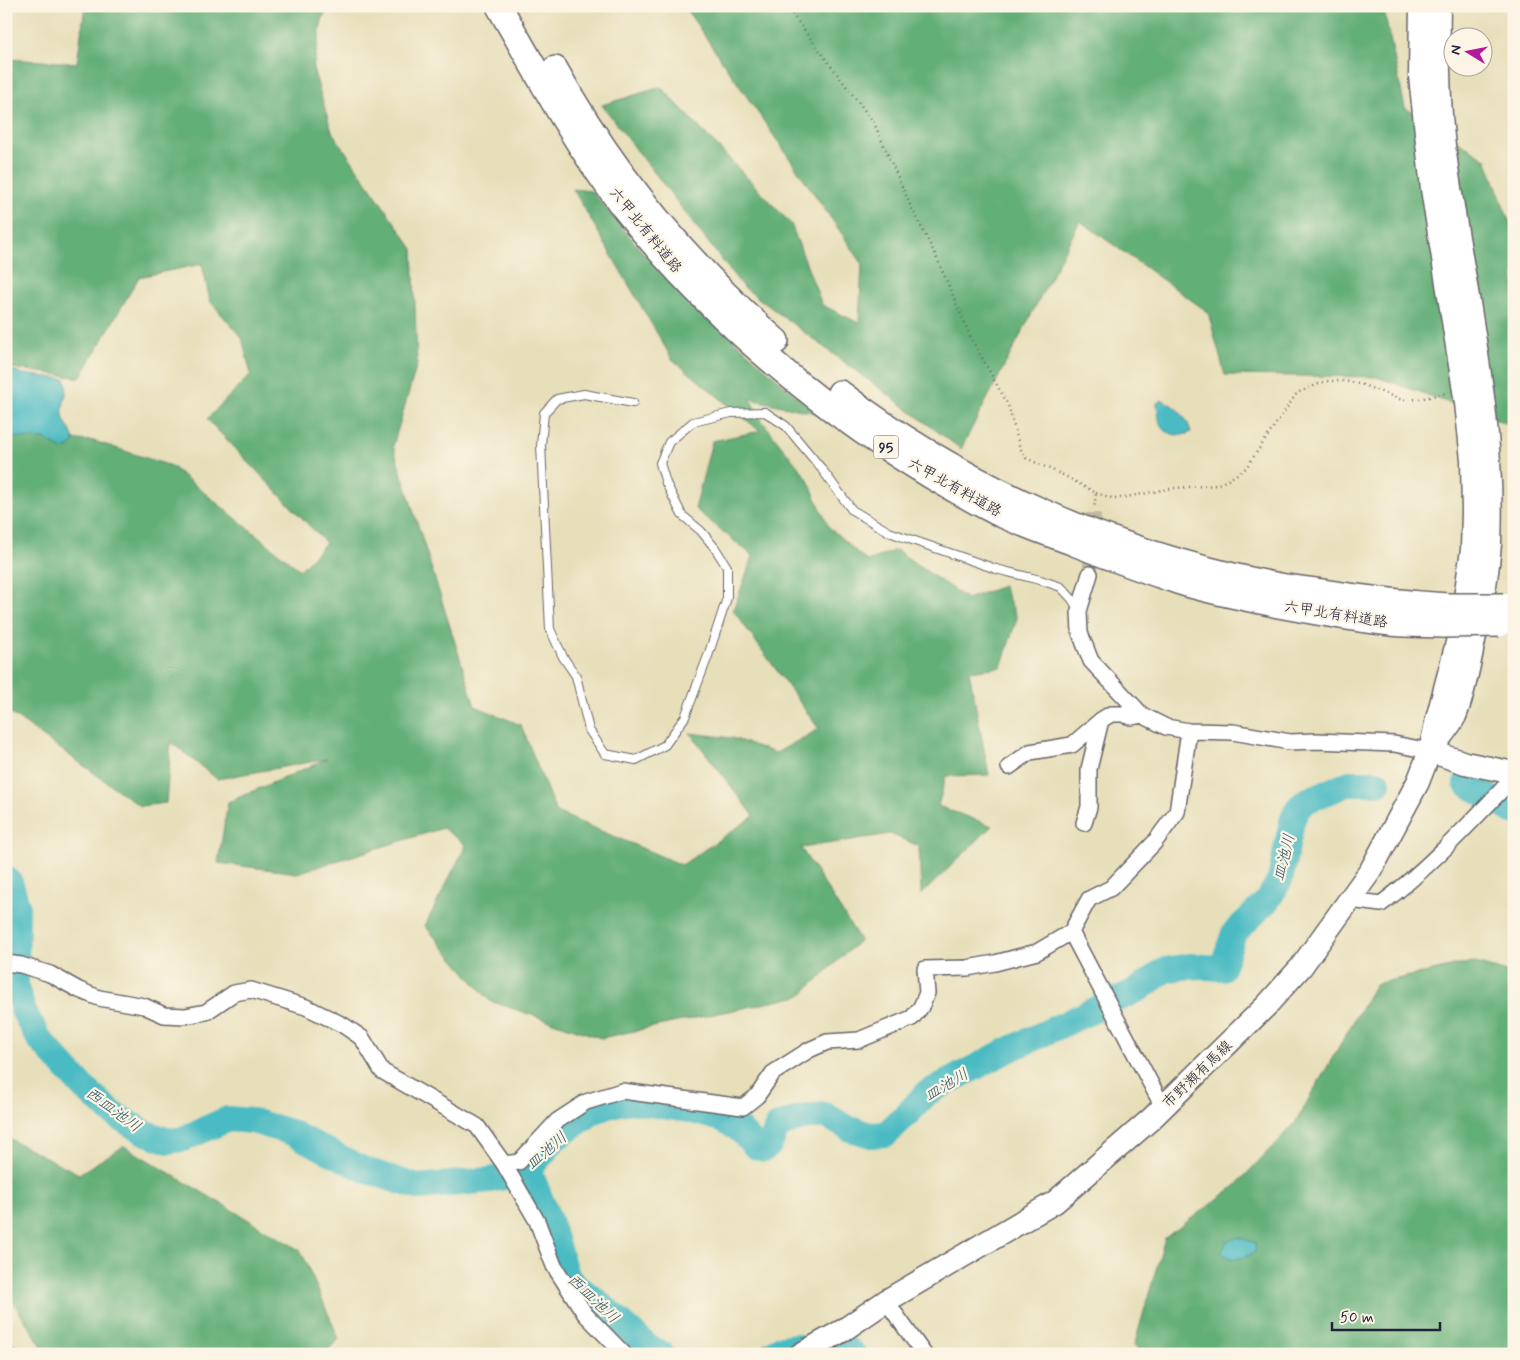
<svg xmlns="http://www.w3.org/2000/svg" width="1520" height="1360" font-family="Mynerve,'Klee One',sans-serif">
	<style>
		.forest { fill: #63af78; stroke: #42685a }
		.water { fill: #4cbbc3; stroke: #376e7f }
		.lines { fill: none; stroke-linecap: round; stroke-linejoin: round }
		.river { stroke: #4cbbc3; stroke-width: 26 }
		.street-tunnel { stroke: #c0b9a1; stroke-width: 15; stroke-dasharray: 15 8; stroke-linecap: butt }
		.lane-casing { stroke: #676467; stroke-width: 10 }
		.street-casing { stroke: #676467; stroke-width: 18 }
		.secondary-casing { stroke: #676467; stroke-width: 25 }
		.primary-casing { stroke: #676467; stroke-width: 28 }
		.path { stroke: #676467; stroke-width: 2.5; stroke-dasharray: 1 4; stroke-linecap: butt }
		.lane { stroke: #fff; stroke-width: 8 }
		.street { stroke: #fff; stroke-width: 15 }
		.secondary { stroke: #fff; stroke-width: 22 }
		.primary { stroke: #fff; stroke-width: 25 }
		.primary-bridge-casing { stroke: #676467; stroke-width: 28; stroke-linecap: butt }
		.primary-bridge { stroke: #fff; stroke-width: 25 }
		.labels { text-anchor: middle; stroke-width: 4.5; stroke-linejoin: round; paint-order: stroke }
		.shield { fill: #fcf5e5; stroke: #63616e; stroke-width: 1 }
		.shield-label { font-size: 14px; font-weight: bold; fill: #22223b }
		.street-label { font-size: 15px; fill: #22223b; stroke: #fcf5e5 }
		.water-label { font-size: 16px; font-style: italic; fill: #31586b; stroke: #fcf5e5 }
	</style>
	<rect width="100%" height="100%" fill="#fcf5e5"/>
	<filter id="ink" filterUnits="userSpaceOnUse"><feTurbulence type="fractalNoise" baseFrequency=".02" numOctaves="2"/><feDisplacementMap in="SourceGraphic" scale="10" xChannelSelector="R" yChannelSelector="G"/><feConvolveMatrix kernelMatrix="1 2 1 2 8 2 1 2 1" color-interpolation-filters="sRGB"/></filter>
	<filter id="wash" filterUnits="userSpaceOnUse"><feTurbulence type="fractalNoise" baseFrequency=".0096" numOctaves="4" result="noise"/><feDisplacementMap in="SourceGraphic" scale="20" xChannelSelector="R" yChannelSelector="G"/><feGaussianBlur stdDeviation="1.12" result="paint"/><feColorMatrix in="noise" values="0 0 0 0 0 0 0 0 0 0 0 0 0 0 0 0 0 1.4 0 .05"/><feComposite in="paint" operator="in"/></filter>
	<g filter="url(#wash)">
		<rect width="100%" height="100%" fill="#e7dfba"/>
		<path class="forest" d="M 85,6 L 333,6 L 323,16 L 313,69 L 332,132 L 413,249 L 417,364 L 393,446 L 475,706 L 521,725 L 556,812 L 682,865 L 754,816 L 690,733 L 732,738 L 776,753 L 819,729 L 733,610 L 753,556 L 695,509 L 712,441 L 760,431 L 672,359 L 573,189 L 591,191 L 662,275 L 815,413 L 750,399 L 762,421 L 807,478 L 829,527 L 867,561 L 896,550 L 967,599 L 1003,586 L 1017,618 L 1001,667 L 969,671 L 989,775 L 946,776 L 938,806 L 992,826 L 921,895 L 919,846 L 890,834 L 801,848 L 860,940 L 800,996 L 601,1038 L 490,1001 L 425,926 L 466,845 L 443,828 L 297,873 L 218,863 L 228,802 L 327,759 L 217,779 L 171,742 L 166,803 L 140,806 L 6,710 L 6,436 L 94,441 L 171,466 L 300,570 L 326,543 L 207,419 L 251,374 L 242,338 L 210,301 L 202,264 L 139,277 L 80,378 L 6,367 L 6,59 L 77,63 Z
			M 684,6 L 1383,6 L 1405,108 L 1486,159 L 1514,234 L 1514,426 L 1377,377 L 1225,375 L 1208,312 L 1080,221 L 961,449 L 742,286 L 602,105 L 661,87 L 791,224 L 822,305 L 859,323 L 862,263 Z
			M 1472,962 L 1514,974 L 1514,1354 L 1142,1354 L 1134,1346 L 1165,1238 L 1234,1187 L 1295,1123 L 1375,984 Z
			M 6,1137 L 79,1174 L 124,1146 L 301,1251 L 339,1339 L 324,1354 L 47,1354 L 6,1291 Z
			M 6,1340 L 35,1354 L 6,1354 Z"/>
		<path class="water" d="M 6,371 L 16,371 L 22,374 L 65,379 C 70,393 61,403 63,415 C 64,424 73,430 74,442 L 69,447 L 62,449 L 44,439 L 6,437 Z
			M 1162,400 C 1176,406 1187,417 1191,432 C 1181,438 1164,435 1160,423 C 1158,417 1158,410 1157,403 Z
			M 1238,1237 L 1256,1243 L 1255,1252 C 1243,1259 1231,1263 1221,1252 L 1227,1242 Z"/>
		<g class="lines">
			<path class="river" d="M 1466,783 L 1514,812
				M 6,879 L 10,882 L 17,905 L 16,988 L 24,1012 L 39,1039 L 83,1087 L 115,1115 L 144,1132 L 169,1141 L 183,1139 L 228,1119 L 252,1121 L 290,1132 L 365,1170 L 418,1187 L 490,1180 L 509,1176 L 526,1169 L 539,1158 L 555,1139 L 593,1112 L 610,1105 L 630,1101 L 688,1110 L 722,1119 L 740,1130 L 756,1147 L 764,1149 L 770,1144 L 778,1126 L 801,1118 L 825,1115 L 850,1129 L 871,1135 L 886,1134 L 911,1110 L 927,1093 L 1002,1053 L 1139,989 L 1165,970 L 1190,966 L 1222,968 L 1234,933 L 1267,901 L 1280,880 L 1292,821 L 1298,808 L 1306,801 L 1350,783 L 1378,783
				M 526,1169 L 533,1180 L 550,1223 L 566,1275 L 574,1285 L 597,1301 L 647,1346 L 662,1354
				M 838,1346 L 847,1349 L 853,1354
				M 771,1354 L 781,1348 L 795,1346"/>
		</g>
	</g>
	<g filter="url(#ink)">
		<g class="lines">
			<path class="street-tunnel" d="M 1090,574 L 1094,509"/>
			<defs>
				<path id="lane" d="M 633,403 L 584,394 L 557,399 L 544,413 L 541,445 L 550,629 L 563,657 L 576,676 L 589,730 L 605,754 L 636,760 L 665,745 L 685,717 L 708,656 L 727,598 L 727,567 L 715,548 L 701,531 L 682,515 L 666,483 L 660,463 L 669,442 L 693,422 L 731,413 L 765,412 L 786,426 L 821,468 L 852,510 L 889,532 L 996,569 L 1040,580 L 1061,587 L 1072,599 L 1078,609"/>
				<path id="street" d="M 1090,574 L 1079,611 L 1080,633 L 1091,661 L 1142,715 L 1166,727 L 1189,731 L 1233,732 L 1290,742 L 1316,741 L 1394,744 L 1430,751
					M 1009,767 L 1030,752 L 1072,745 L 1101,720 L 1111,714 L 1122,714 L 1131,717 L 1142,715
					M 1084,823 L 1089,807 L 1089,769 L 1101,720
					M 1350,900 L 1381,904 C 1430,867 1471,822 1514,777
					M 1071,932 L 1163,1107
					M 6,963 L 21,965 L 50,974 L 79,990 L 99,998 L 144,1006 L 164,1015 L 185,1016 L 206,1012 L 234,993 L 251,990 L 306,1007 L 343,1025 L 362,1038 L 382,1071 L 477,1126 L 504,1164 L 537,1221 L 554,1266 L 585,1314 L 624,1354
					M 504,1164 L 519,1162 L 557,1121 L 586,1102 L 622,1091 L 743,1107 L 757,1096 L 773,1073 L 809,1050 L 827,1042 L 859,1040 L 912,1018 L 921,1007 L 927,993 L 925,969 L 967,968 L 995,963 L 1037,952 L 1071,932 L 1089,899 L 1111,888 L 1154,843 L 1177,812 L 1189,731
					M 886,1301 L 924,1354"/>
				<path id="secondary" d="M 1435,744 C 1442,735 1450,726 1455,716 C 1464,695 1470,659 1475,636 C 1482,605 1488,574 1490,543 C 1496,412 1462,282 1445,153 C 1438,105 1438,55 1439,6
					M 1430,751 L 1465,763 L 1514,773
					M 801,1354 L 842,1331 L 886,1301 L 1055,1202 L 1151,1119 L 1266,1006 L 1301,967 L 1371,870 L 1418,782 L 1430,751 L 1437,719 L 1460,631 L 1472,550 L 1473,513 L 1472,460 L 1466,403 L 1432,189 L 1420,76 L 1421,6"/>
				<path id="primary" d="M 499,6 C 537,73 574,142 621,204 C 719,330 854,439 996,512 C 1021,524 1048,533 1074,543 C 1109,557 1144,570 1180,582 C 1212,592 1246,598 1279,605 C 1316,612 1353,619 1391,623 C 1408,625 1426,624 1444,625
					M 555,69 C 612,172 688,264 776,341
					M 840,393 C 964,487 1112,551 1264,583 C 1281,587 1299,589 1316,591 C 1360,598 1403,603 1447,606"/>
			</defs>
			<use href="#lane" class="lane-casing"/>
			<use href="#street" class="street-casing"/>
			<use href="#secondary" class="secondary-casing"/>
			<use href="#primary" class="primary-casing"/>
			<path class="path" d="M 786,6 L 874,123 L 912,209 L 935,254 L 972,340 L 1008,405 L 1020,448 L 1026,458 L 1065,476 L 1096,493 L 1094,509
				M 1096,493 L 1115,499 L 1174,488 L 1216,485 L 1228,480 L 1246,468 L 1297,393 L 1326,381 L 1345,381 L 1363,385 L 1402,400 L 1419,399 L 1447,393"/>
			<use href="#lane" class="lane"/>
			<use href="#street" class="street"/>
			<use href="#secondary" class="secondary"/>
			<use href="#primary" class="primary"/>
			<defs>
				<path id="primary-bridge" d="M 1447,606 L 1503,606
					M 1444,625 L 1499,624"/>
			</defs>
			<use href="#primary-bridge" class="primary-bridge-casing"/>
			<use href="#primary-bridge" class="primary-bridge"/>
		</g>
	</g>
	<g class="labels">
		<rect class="shield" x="873.5" y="435.5" width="25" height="23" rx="4"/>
		<g class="shield-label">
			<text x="886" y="452">95</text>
		</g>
		<g class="street-label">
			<text transform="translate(646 230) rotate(51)" y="5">六甲北有料道路</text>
			<text transform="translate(955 487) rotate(29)" y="5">六甲北有料道路</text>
			<text transform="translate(1336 614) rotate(9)" y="5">六甲北有料道路</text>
			<text transform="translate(1197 1074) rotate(-44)" y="5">市野瀬有馬線</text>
		</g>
		<g class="water-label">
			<text transform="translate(1283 857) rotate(-76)" y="6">皿池川</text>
			<text transform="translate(946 1084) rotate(-31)" y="6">皿池川</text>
			<text transform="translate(114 1109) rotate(36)" y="6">西皿池川</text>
			<text transform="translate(546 1150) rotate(-41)" y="6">皿池川</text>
			<text transform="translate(594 1298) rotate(43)" y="6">西皿池川</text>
		</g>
	</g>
	<rect width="1520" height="1360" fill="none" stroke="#fcf5e5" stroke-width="25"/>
	<g transform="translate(1468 52) rotate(280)"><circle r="24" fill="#fcf5e5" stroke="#a5a1a1"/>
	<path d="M0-4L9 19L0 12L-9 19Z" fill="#b5179e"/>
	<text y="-8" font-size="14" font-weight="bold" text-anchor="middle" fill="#22223b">N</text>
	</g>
	<path d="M1332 1322v8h108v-8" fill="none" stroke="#22223b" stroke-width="2.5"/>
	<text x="1340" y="1322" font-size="15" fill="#22223b" stroke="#fcf5e5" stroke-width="4" paint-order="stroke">50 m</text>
</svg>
